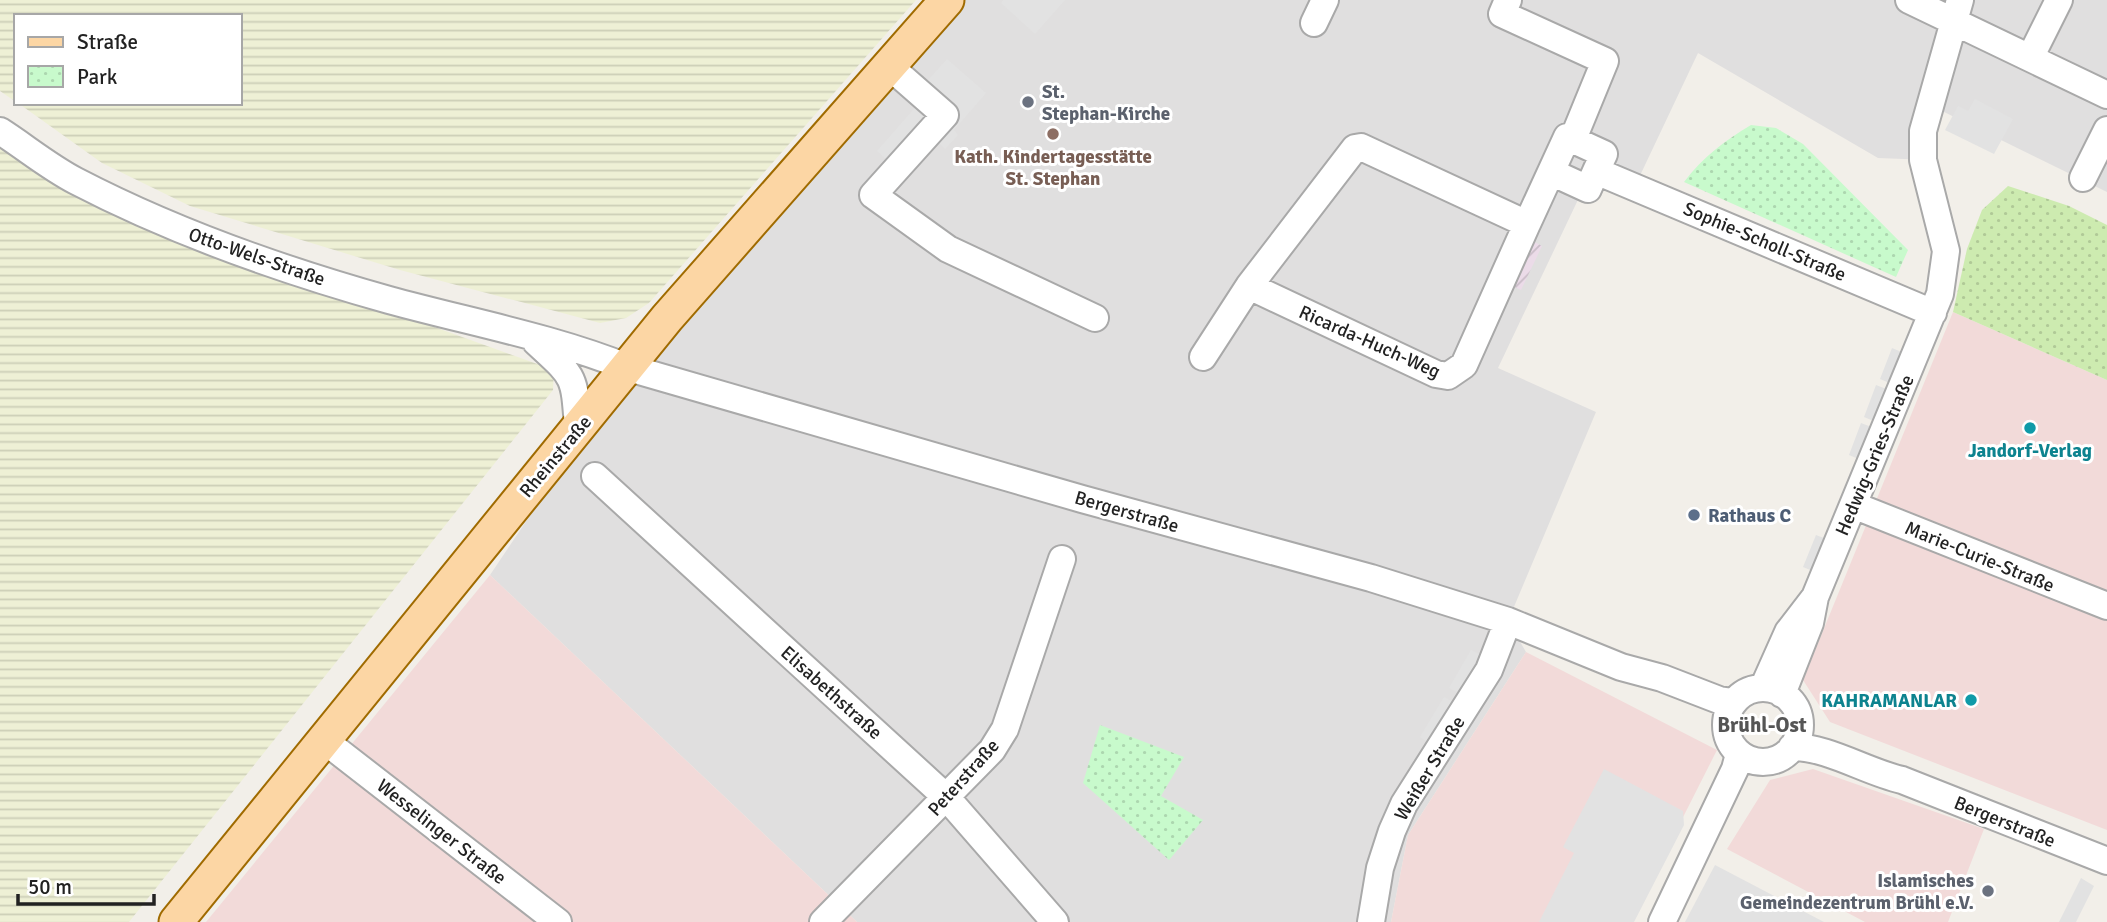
<svg xmlns="http://www.w3.org/2000/svg" width="2107" height="922" font-family="Signika,sans-serif">
	<style>
		.residential { fill: #e0dfdf }
		.commercial { fill: #f2dad9 }
		.industrial { fill: url(#industrial-furrows) }
		.farmland { fill: url(#farmland-rules) }
		.grass { fill: url(#grass-dots) }
		.park { fill: url(#park-dots) }
		.parking { fill: #e2e2e2 }
		.lines { fill: none; stroke-linecap: round; stroke-linejoin: round }
		.minor-casing { stroke: #a9a9a9; stroke-width: 30 }
		.major-casing { stroke: #a06b00; stroke-width: 37 }
		.minor { stroke: #fff; stroke-width: 26 }
		.major { stroke: #fcd6a4; stroke-width: 33 }
		.worship-dot { fill: #6b7280; stroke: #fff; stroke-width: 2.5 }
		.education-dot { fill: #8d6e63; stroke: #fff; stroke-width: 2.5 }
		.culture-dot { fill: #0f9aa8; stroke: #fff; stroke-width: 2.5 }
		.service-dot { fill: #5c6f8a; stroke: #fff; stroke-width: 2.5 }
		.labels { text-anchor: middle; stroke-width: 6; stroke-linejoin: round; paint-order: stroke }
		.worship-label { font-size: 19px; font-weight: bold; fill: #5b616d; stroke: #fff; text-anchor: start }
		.education-label { font-size: 19px; font-weight: bold; fill: #785e54; stroke: #fff }
		.street-label { font-size: 19px; fill: #222; stroke: #fff }
		.culture-label { font-size: 19px; font-weight: bold; fill: #0d838f; stroke: #fff }
		.service-label { font-size: 19px; font-weight: bold; fill: #4e5e75; stroke: #fff; text-anchor: start }
		.neighbourhood-label { font-size: 21px; font-weight: bold; fill: #555; stroke: #fff }
	</style>
	<defs>
		<pattern id="industrial-furrows" width="10" height="10" patternUnits="userSpaceOnUse" patternTransform="scale(1.75)"><rect width="10" height="10" fill="#ebdbe8"/><path d="M-1 1l2-2M0 10L10 0M9 11l2-2" fill="none" stroke="#c9bcc7"/></pattern>
		<pattern id="farmland-rules" width="6" height="5" patternUnits="userSpaceOnUse" patternTransform="scale(1.75)"><rect width="6" height="5" fill="#eef0d5"/><path d="M0 2.5h6" fill="none" stroke="#ccceb7"/></pattern>
		<pattern id="grass-dots" width="8" height="8" patternUnits="userSpaceOnUse" patternTransform="scale(1.75)"><rect width="8" height="8" fill="#cdebb0"/><path d="M2 2h.1M6 6h.1" fill="none" stroke="#b0c997" stroke-width="1.8" stroke-linecap="round"/></pattern>
		<pattern id="park-dots" width="8" height="8" patternUnits="userSpaceOnUse" patternTransform="scale(1.75)"><rect width="8" height="8" fill="#c8facc"/><path d="M2 2h.1M6 6h.1" fill="none" stroke="#acd6af" stroke-width="1.8" stroke-linecap="round"/></pattern>
	</defs>
	<rect width="100%" height="100%" fill="#f2efe9"/>
	<path class="residential" d="M 954,0 L 2107,0 L 2107,192 L 1936,108 L 1929,160 L 1878,158 L 1698,53 L 1636,184 L 1595,164 L 1498,368 L 1596,412 L 1508,621 L 1526,652 L 1408,835 L 1391,922 L 857,922 L 490,575 L 629,368 Z"/>
	<path class="commercial" d="M 1953,312 L 2107,380 L 2107,830 L 1830,722 L 1803,680 Z
		M 490,575 L 857,922 L 206,922 Z
		M 1526,652 L 1717,750 L 1630,922 L 1391,922 L 1408,835 Z
		M 1813,769 L 1984,829 L 1948,922 L 1865,922 L 1727,849 L 1770,780 Z"/>
	<path class="industrial" d="M 1529,239 L 1542,246 L 1521,290 L 1508,284 Z"/>
	<path class="farmland" d="M 0,0 L 916,0 L 649,303 L 626,318 L 600,323 L 400,270 L 190,206 L 102,163 L 18,103 L 240,103 L 240,16 L 16,16 L 16,102 L 0,91 Z
		M 0,136 L 379,307 L 554,370 L 553,390 L 129,922 L 0,922 Z"/>
	<path class="grass" d="M 2008,186 L 2069,206 L 2107,225 L 2107,380 L 1953,312 L 1967,249 L 1982,210 Z"/>
	<path class="park" d="M 1751,125 L 1776,128 L 1803,144 L 1908,250 L 1896,277 L 1684,182 C 1703,157 1724,141 1751,125 Z
		M 1100,725 L 1184,757 L 1161,796 L 1203,820 L 1169,860 L 1083,783 Z"/>
	<path class="parking" d="M 1003,0 L 1065,0 L 1035,34 L 1001,3 Z
		M 947,59 L 986,93 L 954,130 L 958,135 L 945,149 L 936,140 L 889,162 L 877,151 L 920,102 L 914,96 Z
		M 1975,99 L 2013,119 L 1994,154 L 1945,130 L 1958,106 L 1968,111 Z
		M 1892,348 L 1904,353 L 1892,384 L 1880,379 Z
		M 1876,385 L 1889,390 L 1876,422 L 1864,417 Z
		M 1861,423 L 1874,428 L 1861,460 L 1849,455 Z
		M 1816,535 L 1829,540 L 1815,572 L 1803,567 Z
		M 1471,650 L 1485,657 L 1463,695 L 1449,688 Z
		M 1444,697 L 1457,704 L 1432,745 L 1420,737 Z
		M 1604,769 L 1683,811 L 1684,825 L 1634,922 L 1539,922 L 1574,853 L 1563,847 Z
		M 1715,865 L 1824,922 L 1685,922 Z
		M 2081,878 L 2094,886 L 2076,922 L 2059,922 Z"/>
	<g class="lines">
		<defs>
			<path id="minor" d="M 1508,0 L 1502,14 L 1605,61 L 1573,139
				M 1909,0 L 2107,95
				M 1314,23 L 1325,0
				M 2031,56 L 2059,0
				M 889,66 L 945,115 L 873,195 L 948,249 L 1095,318
				M 0,131 C 25,147 49,167 76,181 C 174,232 282,270 389,300 C 469,322 552,337 629,368 L 1082,499 L 1371,578 L 1508,621 L 1621,667 L 1662,678 L 1719,700 L 1733,702
				M 1551,172 L 1588,189 L 1596,171 L 1933,313
				M 2083,178 L 2107,130
				M 1249,286 L 1436,374 L 1448,376 L 1464,365 L 1527,224
				M 536,342 C 575,378 574,374 578,427
				M 1203,357 L 1249,286 L 1355,148 L 1361,147 L 1527,224 L 1567,137 L 1604,154 L 1596,171
				M 595,476 L 947,798 L 1055,922
				M 1853,505 L 2107,606
				M 1815,597 L 1940,294 L 1946,251 L 1923,160 L 1923,131 L 1960,0
				M1726 725a37 37 0 1 1 74 0a37 37 0 1 1-74 0Z
				M 1763,688 L 1788,632 L 1815,597 L 1810,623 L 1782,694
				M 325,741 L 558,922
				M 1792,747 C 1829,747 1866,772 1902,780 L 2107,861
				M 823,922 L 992,750 L 1005,729 L 1062,559
				M 1371,922 L 1380,868 L 1392,831 L 1404,804 L 1489,670 L 1508,621
				M 1662,922 L 1735,769 L 1739,754"/>
			<path id="major" d="M 176,922 L 667,318 L 947,0"/>
		</defs>
		<use href="#minor" class="minor-casing"/>
		<use href="#major" class="major-casing"/>
		<use href="#minor" class="minor"/>
		<use href="#major" class="major"/>
	</g>
	<g class="worship-dot">
		<circle cx="1028" cy="102" r="7"/>
		<circle cx="1988" cy="891" r="7"/>
	</g>
	<circle class="education-dot" cx="1053" cy="134" r="7"/>
	<g class="culture-dot">
		<circle cx="2030" cy="428" r="7"/>
		<circle cx="1971" cy="700" r="7"/>
	</g>
	<circle class="service-dot" cx="1694" cy="515" r="7"/>
	<g class="labels">
		<g class="worship-label">
			<text x="1042" y="98">St.<tspan x="1042" dy="22">Stephan-Kirche</tspan></text>
			<text x="1974" y="887" text-anchor="end">Islamisches<tspan x="1974" dy="22">Gemeindezentrum Brühl e.V.</tspan></text>
		</g>
		<g class="education-label">
			<text x="1053" y="163">Kath. Kindertagesstätte<tspan x="1053" dy="22">St. Stephan</tspan></text>
		</g>
		<g class="street-label">
			<text transform="translate(1765 241) rotate(23)" y="7">Sophie-Scholl-Straße</text>
			<text transform="translate(257 256) rotate(19)" y="7">Otto-Wels-Straße</text>
			<text transform="translate(1370 341) rotate(24)" y="7">Ricarda-Huch-Weg</text>
			<text transform="translate(1874 455) rotate(-67)" y="7">Hedwig-Gries-Straße</text>
			<text transform="translate(555 456) rotate(-50)" y="7">Rheinstraße</text>
			<text transform="translate(1127 511) rotate(16)" y="7">Bergerstraße</text>
			<text transform="translate(1980 556) rotate(22)" y="7">Marie-Curie-Straße</text>
			<text transform="translate(832 692) rotate(42)" y="7">Elisabethstraße</text>
			<text transform="translate(1429 768) rotate(-59)" y="7">Weißer Straße</text>
			<text transform="translate(963 777) rotate(-48)" y="7">Peterstraße</text>
			<text transform="translate(2005 821) rotate(22)" y="7">Bergerstraße</text>
			<text transform="translate(442 831) rotate(38)" y="7">Wesselinger Straße</text>
		</g>
		<g class="culture-label">
			<text x="2030" y="457">Jandorf-Verlag</text>
			<text x="1957" y="707" text-anchor="end">KAHRAMANLAR</text>
		</g>
		<g class="service-label">
			<text x="1708" y="522">Rathaus C</text>
		</g>
		<g class="neighbourhood-label">
			<text x="1762" y="732">Brühl-Ost</text>
		</g>
	</g>
	<rect x="14" y="14" width="228" height="91" fill="#ffffff" stroke="#a7a7a7" stroke-width="2"/>
	<rect x="28" y="37" width="35" height="10" fill="#fcd6a4" stroke="#a7a7a7" stroke-width="2"/>
	<text x="77" y="49" font-size="21" fill="#222222">Straße</text>
	<rect x="28" y="66" width="35" height="21" fill="url(#park-dots)" stroke="#a7a7a7" stroke-width="2"/>
	<text x="77" y="84" font-size="21" fill="#222222">Park</text>
	<path d="M18 894v10h136v-10" fill="none" stroke="#222222" stroke-width="3.5"/>
	<text x="28" y="894" font-size="21" fill="#222222" stroke="#ffffff" stroke-width="5" paint-order="stroke">50 m</text>
</svg>
